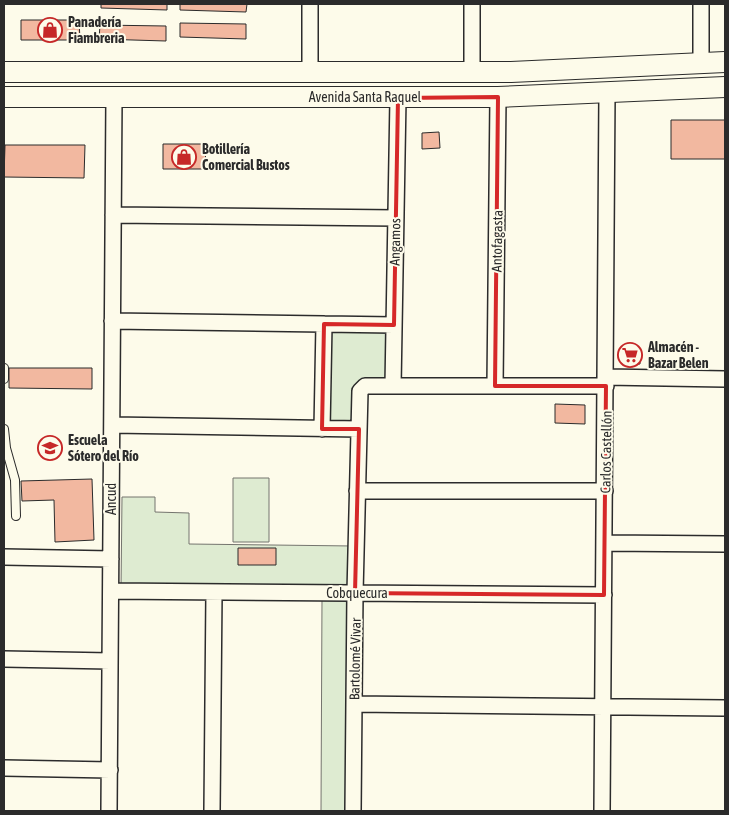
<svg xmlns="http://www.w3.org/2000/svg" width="729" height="815" font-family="'Asap Condensed',sans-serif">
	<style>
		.park { fill: #deebd1; stroke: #74746e }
		.building { fill: #f2b8a0; stroke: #2b2b2b }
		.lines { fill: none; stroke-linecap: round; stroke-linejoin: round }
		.service-casing { stroke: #2b2b2b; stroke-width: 10 }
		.minor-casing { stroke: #2b2b2b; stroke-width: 18 }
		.secondary-casing { stroke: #2b2b2b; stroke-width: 22 }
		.service { stroke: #fdfbea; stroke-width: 8 }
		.minor { stroke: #fdfbea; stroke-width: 15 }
		.secondary { stroke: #fdfbea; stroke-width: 20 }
		.marked { fill: none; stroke: #d62828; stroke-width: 4; stroke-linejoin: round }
		.labels { text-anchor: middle; stroke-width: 4; stroke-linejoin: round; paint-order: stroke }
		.poi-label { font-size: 14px; font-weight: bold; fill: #2b2b2b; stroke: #fdfbea; text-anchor: start }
		.street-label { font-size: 14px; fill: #2b2b2b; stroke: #fdfbea }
	</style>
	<rect width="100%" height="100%" fill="#fdfbea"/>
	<path class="park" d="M 328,327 L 388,328 L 388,381 L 359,381 L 354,386 L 354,424 L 327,424 Z
		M 233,478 L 269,478 L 269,542 L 233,542 Z
		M 122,497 L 155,497 L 155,512 L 189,513 L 189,544 L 353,546 L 352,592 L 121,590 Z
		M 322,597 L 347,598 L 346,811 L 321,811 Z"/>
	<path class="building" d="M 101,4 L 167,4 L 167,10 L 101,8 Z
		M 180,4 L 247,4 L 246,12 L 180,10 Z
		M 21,20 L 79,20 L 80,40 L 21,40 Z
		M 180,23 L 246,24 L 246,39 L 180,37 Z
		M 100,25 L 166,26 L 166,41 L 99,39 Z
		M 671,120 L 725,120 L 725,159 L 671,159 Z
		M 439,132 L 440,148 L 422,149 L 422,133 Z
		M 163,144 L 205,144 L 206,169 L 163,169 Z
		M 5,145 L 85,145 L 84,178 L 4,177 Z
		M 620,352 L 640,352 L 640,364 L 623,364 L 620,359 Z
		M 9,368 L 92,368 L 92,389 L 9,388 Z
		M 555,404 L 585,405 L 585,424 L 555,423 Z
		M 92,479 L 94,540 L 55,542 L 54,500 L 22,501 L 21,481 Z
		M 238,548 L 276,548 L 276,565 L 238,565 Z"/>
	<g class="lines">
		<defs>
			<path id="service" d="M 4,368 L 4,379
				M 4,429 L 6,448 L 15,480 L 16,516"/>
			<path id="minor" d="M 701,62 L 701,4
				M 310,72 L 310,4
				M 472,72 L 472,4
				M 113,215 L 396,218
				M 112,321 L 394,325
				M 606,377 L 725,379
				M 393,386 L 398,98
				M 495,386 L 498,97
				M 112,425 L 359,429
				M 322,429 L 324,324
				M 357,491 L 605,491
				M 605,543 L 725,544
				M 4,557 L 111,559
				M 111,591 L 604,595
				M 4,659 L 110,661
				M 354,704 L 725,708
				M 4,768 L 110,770
				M 109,811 L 114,97
				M 212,811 L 214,592
				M 353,811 L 355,593 L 360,391 L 365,386 L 606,386
				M 602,811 L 607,93"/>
			<path id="secondary" d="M 4,72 L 511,72 L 725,62
				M 4,97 L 498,97 L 725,87"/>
		</defs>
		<use href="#service" class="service-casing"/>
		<use href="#minor" class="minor-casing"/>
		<use href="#secondary" class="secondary-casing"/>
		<use href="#service" class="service"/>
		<use href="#minor" class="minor"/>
		<use href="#secondary" class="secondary"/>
	</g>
	<path class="marked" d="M 498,97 L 495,386 L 606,386 L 604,595 L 355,593 L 359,429 L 322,429 L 324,324 L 394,325 L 398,98 Z"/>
	<defs>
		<symbol id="shop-ring" viewBox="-11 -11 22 22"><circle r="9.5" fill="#fdfbea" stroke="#c62828" stroke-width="1.5"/><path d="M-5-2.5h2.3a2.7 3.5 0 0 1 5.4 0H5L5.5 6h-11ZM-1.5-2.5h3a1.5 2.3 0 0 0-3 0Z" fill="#c62828"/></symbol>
		<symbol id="supermarket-ring" viewBox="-11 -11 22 22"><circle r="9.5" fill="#fdfbea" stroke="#c62828" stroke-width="1.5"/><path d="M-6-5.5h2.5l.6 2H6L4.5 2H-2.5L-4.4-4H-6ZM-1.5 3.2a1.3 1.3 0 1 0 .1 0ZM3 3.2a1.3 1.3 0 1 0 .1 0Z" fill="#c62828"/></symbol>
		<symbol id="school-ring" viewBox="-11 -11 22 22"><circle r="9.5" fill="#fdfbea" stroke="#c62828" stroke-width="1.5"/><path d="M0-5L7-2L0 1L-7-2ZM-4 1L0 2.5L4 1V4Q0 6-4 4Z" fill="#c62828"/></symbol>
	</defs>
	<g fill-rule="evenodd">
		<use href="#shop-ring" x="36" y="16" width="28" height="28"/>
		<use href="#shop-ring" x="170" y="143" width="28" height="28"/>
		<use href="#supermarket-ring" x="616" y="341" width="28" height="28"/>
		<use href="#school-ring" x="36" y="434" width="28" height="28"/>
	</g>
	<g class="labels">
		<g class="poi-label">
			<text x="68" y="27">Panadería<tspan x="68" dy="16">Fiambreria</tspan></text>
			<text x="202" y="154">Botillería<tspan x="202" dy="16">Comercial Bustos</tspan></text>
			<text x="648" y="352">Almacén -<tspan x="648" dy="16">Bazar Belen</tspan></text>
			<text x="68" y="445">Escuela<tspan x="68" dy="16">Sótero del Río</tspan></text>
		</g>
		<g class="street-label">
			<text x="365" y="102">Avenida Santa Raquel</text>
			<text transform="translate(497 241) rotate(-89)" y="5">Antofagasta</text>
			<text transform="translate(395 242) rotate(-89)" y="5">Angamos</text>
			<text transform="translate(606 452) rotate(-89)" y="5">Carlos Castellón</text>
			<text transform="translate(111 499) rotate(-90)" y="5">Ancud</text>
			<text x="357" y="598">Cobquecura</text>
			<text transform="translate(355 659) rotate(-89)" y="5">Bartolomé Vivar</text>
		</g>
	</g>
	<rect width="729" height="815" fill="none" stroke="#2b2b2b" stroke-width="10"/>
</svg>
